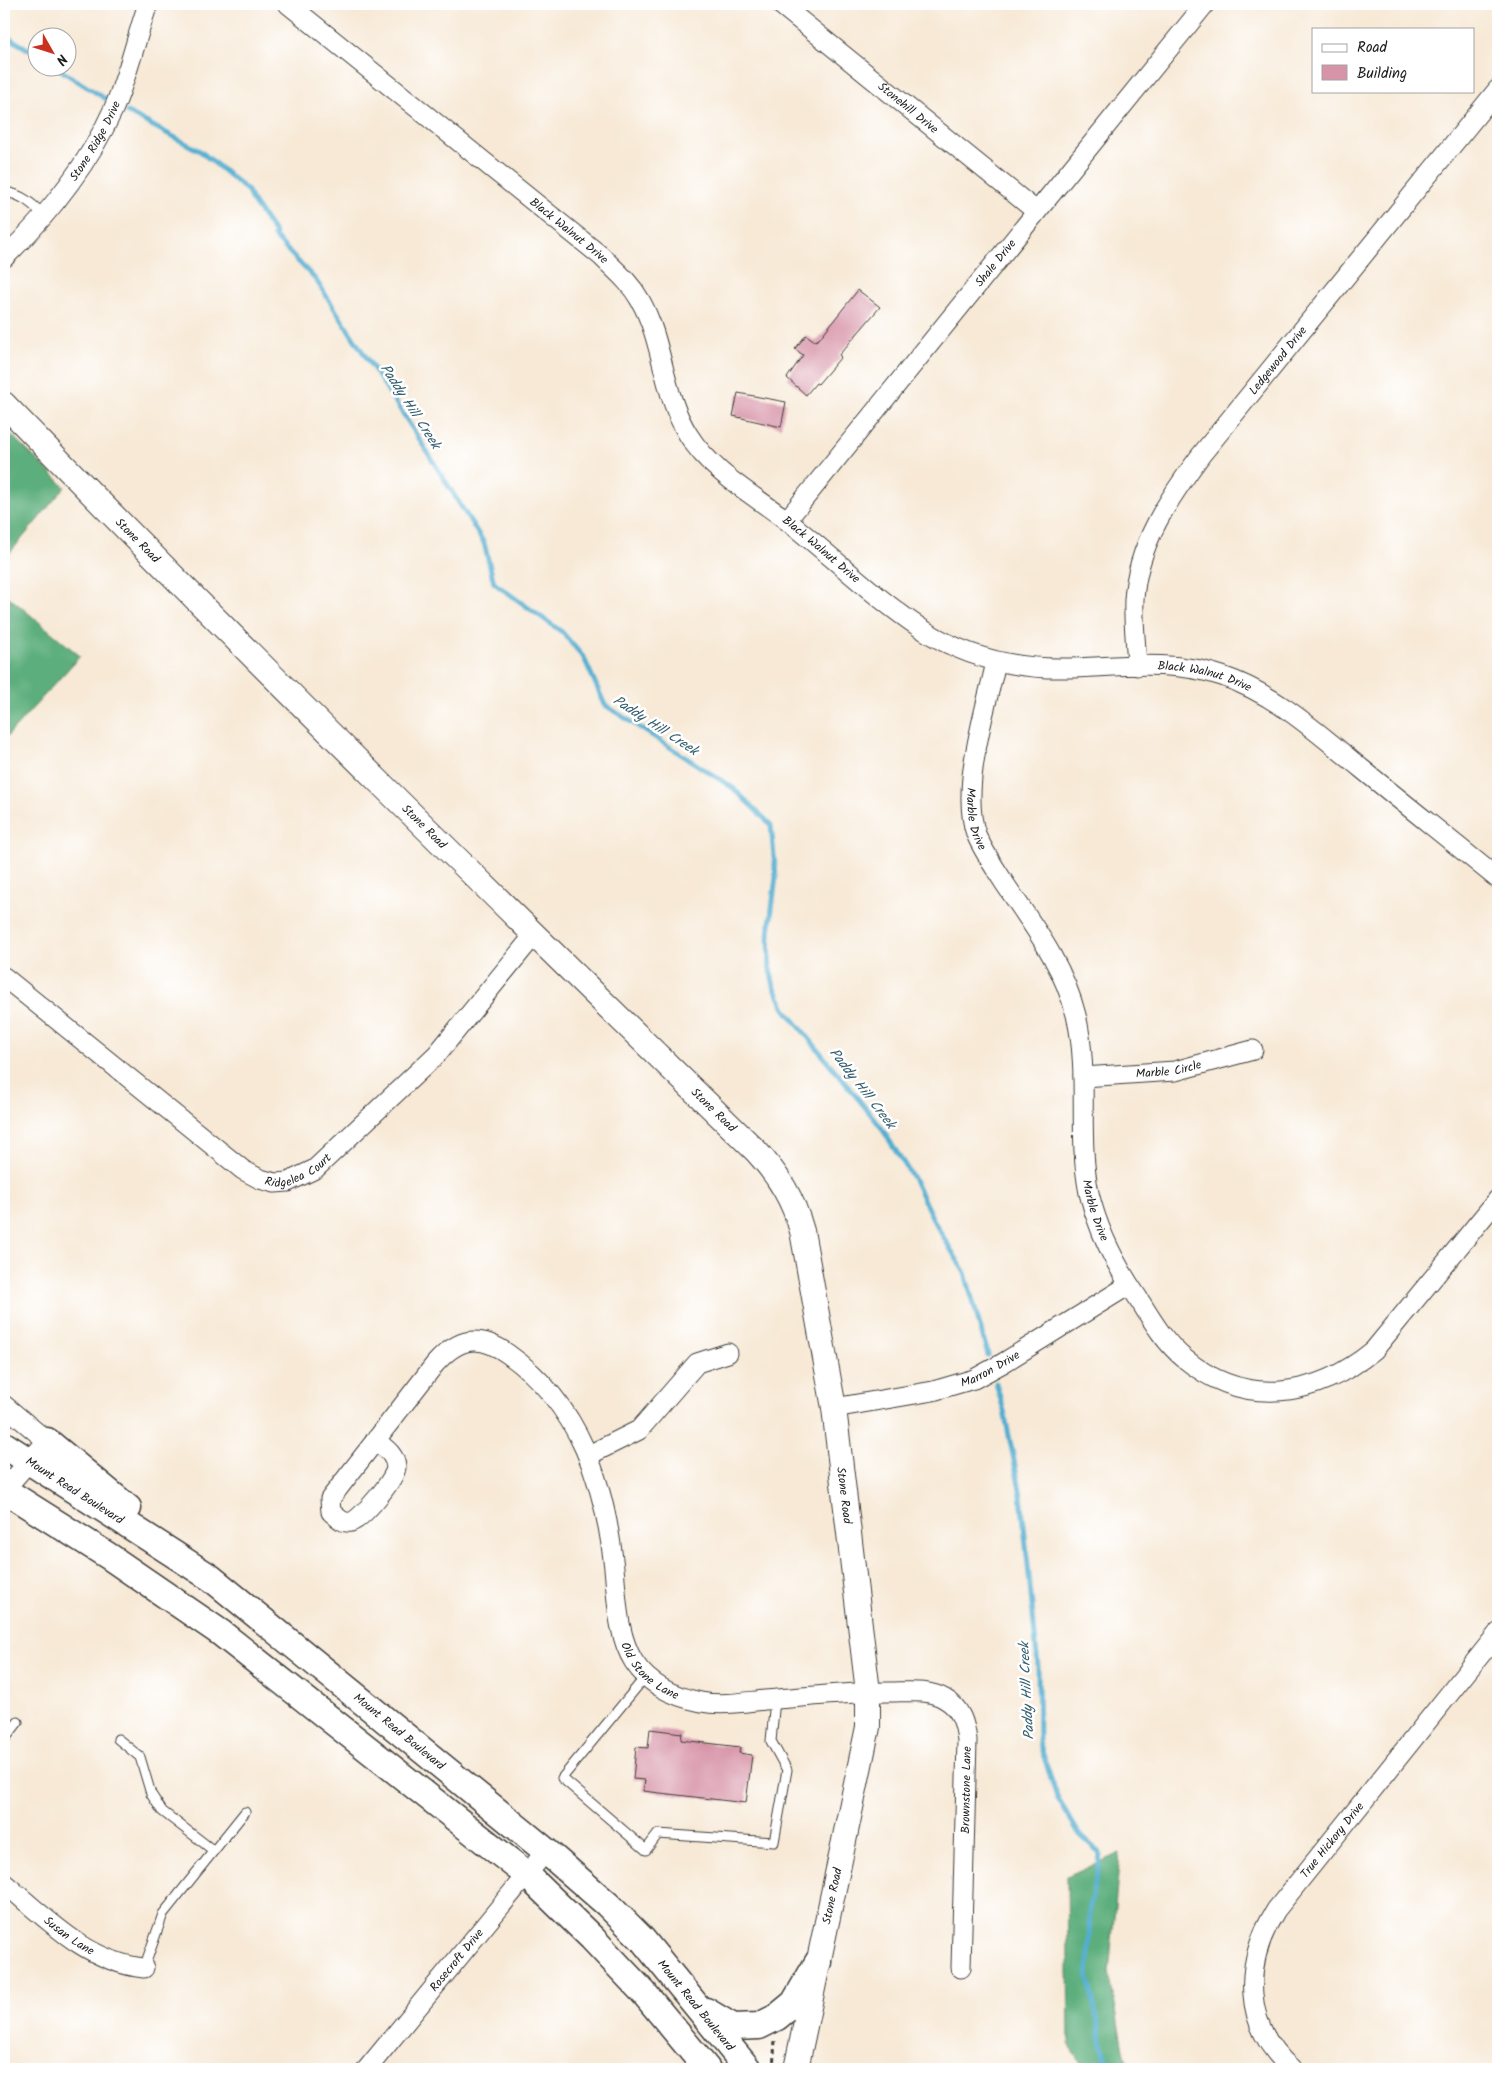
<svg xmlns="http://www.w3.org/2000/svg" width="1502" height="2073" font-family="Kalam,sans-serif">
	<style>
		.forest { fill: #5cae7b; stroke: #3c654c }
		.lines { fill: none; stroke-linecap: round; stroke-linejoin: round }
		.stream { stroke: #52aed0; stroke-width: 5 }
		.building { fill: #d793a7 }
		.service-casing { stroke: #3d3b38; stroke-width: 11 }
		.minor-casing { stroke: #3d3b38; stroke-width: 21 }
		.tertiary-casing { stroke: #3d3b38; stroke-width: 26 }
		.secondary-casing { stroke: #3d3b38; stroke-width: 29 }
		.path { stroke: #3d3b38; stroke-width: 3; stroke-dasharray: 4 4; stroke-linecap: butt }
		.service { stroke: #fff; stroke-width: 9 }
		.minor { stroke: #fff; stroke-width: 19 }
		.tertiary { stroke: #fff; stroke-width: 24 }
		.secondary { stroke: #fff; stroke-width: 26 }
		.labels { text-anchor: middle; stroke-width: 5; stroke-linejoin: round; paint-order: stroke }
		.street-label { font-size: 12px; fill: #1c1c1c; stroke: #fff }
		.water-label { font-size: 14px; font-style: italic; fill: #345e6d; stroke: #fff }
	</style>
	<rect width="100%" height="100%" fill="#fff"/>
	<filter id="ink" filterUnits="userSpaceOnUse"><feTurbulence type="fractalNoise" baseFrequency=".02" numOctaves="2"/><feDisplacementMap in="SourceGraphic" scale="10" xChannelSelector="R" yChannelSelector="G"/><feConvolveMatrix kernelMatrix="1 2 1 2 8 2 1 2 1" color-interpolation-filters="sRGB"/></filter>
	<filter id="wash" filterUnits="userSpaceOnUse"><feTurbulence type="fractalNoise" baseFrequency=".0096" numOctaves="4" result="noise"/><feDisplacementMap in="SourceGraphic" scale="20" xChannelSelector="R" yChannelSelector="G"/><feGaussianBlur stdDeviation="1.12" result="paint"/><feColorMatrix in="noise" values="0 0 0 0 0 0 0 0 0 0 0 0 0 0 0 0 0 1.4 0 .05"/><feComposite in="paint" operator="in"/></filter>
	<g filter="url(#wash)">
		<rect width="100%" height="100%" fill="#f7e9d6"/>
		<path class="forest" d="M 4,428 L 65,487 L 4,560 Z
			M 4,593 L 80,656 L 4,740 Z
			M 1120,1853 L 1109,1972 L 1124,2055 L 1132,2069 L 1086,2069 L 1069,2044 L 1067,1877 Z"/>
		<g class="lines">
			<path class="stream" d="M 4,35 L 38,55
				M 57,68 L 109,101
				M 127,112 L 200,151 L 248,191 L 251,199 L 275,233 L 274,236 L 316,280 L 416,434 L 484,543 L 494,583 L 562,632 L 584,658 L 605,705 L 733,788 L 771,825 L 776,877 L 769,932 L 770,969 L 774,986 L 785,1009 L 881,1127 L 913,1178 L 935,1223 L 965,1273 L 988,1355
				M 996,1383 L 1004,1411 L 1021,1495 L 1038,1666 L 1039,1742 L 1058,1799 L 1080,1835 L 1100,1853 L 1099,1866 L 1090,1905 L 1088,1978 L 1108,2069"/>
		</g>
		<g id="blocks">
			<path class="building" d="M 858,290 L 880,307 L 839,355 L 841,357 L 818,384 L 816,383 L 806,395 L 787,378 L 803,355 L 795,349 L 806,335 L 815,341 L 819,339 Z
				M 738,393 L 786,402 L 781,427 L 733,416 Z
				M 650,1729 L 682,1733 L 681,1740 L 740,1747 L 739,1753 L 752,1755 L 746,1803 L 643,1791 L 645,1780 L 633,1779 L 636,1747 L 648,1748 Z"/>
		</g>
	</g>
	<g filter="url(#ink)">
		<use href="#blocks" fill-opacity="0" stroke="#3d3b38" stroke-width="1"/>
		<g class="lines">
			<defs>
				<path id="service" d="M 4,192 C 21,194 31,203 43,214
					M 646,1676 L 562,1778 L 646,1850 L 658,1834 L 774,1842 L 787,1770 L 771,1741 L 775,1700
					M 118,1739 L 140,1757 L 151,1794 L 162,1811 L 214,1851
					M 4,1740 L 18,1722
					M 144,1968 L 163,1914 L 245,1812"/>
				<g id="minor">
					<path id="s1" d="M 288,4 L 601,256 C 615,270 630,282 640,300 C 664,342 662,394 689,436 C 713,474 756,496 790,523 C 834,558 875,598 922,629 C 965,657 1015,669 1066,668 C 1118,667 1171,659 1222,676 C 1276,694 1319,734 1362,769 C 1407,806 1453,842 1498,879"/>
					<path id="s2" d="M 780,4 L 1036,211"/>
					<path id="s3" d="M 4,258 C 47,216 88,165 113,110 C 128,76 136,38 148,4"/>
					<path id="s4" d="M 787,520 L 1205,4"/>
					<path id="s5" d="M 996,662 C 986,709 960,787 976,834 C 983,851 995,868 1005,884 C 1034,927 1063,964 1076,1015 C 1090,1073 1077,1135 1089,1193 C 1098,1231 1116,1266 1138,1298 C 1151,1319 1165,1343 1185,1359 C 1246,1409 1317,1397 1374,1350 L 1498,1199"/>
					<path id="s6" d="M 1137,666 C 1136,644 1133,622 1134,600 C 1137,545 1169,498 1201,455 L 1498,89"/>
					<path id="s7" d="M 4,977 L 243,1170 L 260,1179 L 275,1183 L 288,1182 L 315,1169 L 437,1054 L 534,935"/>
					<path id="s8" d="M 1083,1077 L 1175,1071 L 1253,1050"/>
					<path d="M 4,1405 L 47,1441 L 4,1490"/>
					<path id="s9" d="M 834,1408 L 933,1391 L 974,1379 L 1003,1363 L 1129,1285"/>
					<path id="s10" d="M 375,1440 C 385,1448 395,1454 396,1467 C 397,1477 362,1519 351,1522 C 343,1524 337,1517 331,1512 L 330,1499 L 435,1364 C 458,1338 479,1333 508,1354 C 580,1405 605,1484 614,1568 C 617,1598 617,1635 634,1662 C 649,1685 675,1697 701,1702 C 722,1706 744,1702 765,1700 C 807,1697 848,1692 890,1692 C 908,1692 929,1689 945,1699 C 961,1708 965,1724 967,1740 L 961,1968"/>
					<path d="M 589,1455 L 639,1430 L 697,1363 L 728,1353"/>
					<path id="s11" d="M 4,1883 C 46,1918 87,1962 144,1968"/>
					<path id="s12" d="M 367,2069 L 546,1851"/>
					<path id="s13" d="M 1292,2069 C 1242,2026 1243,1963 1276,1910 L 1498,1633"/>
				</g>
				<g id="tertiary">
					<path id="s14" d="M 4,404 C 250,657 503,905 756,1151 C 779,1176 793,1199 802,1231 L 834,1408 L 868,1692 L 868,1727 L 796,2069"/>
				</g>
				<g id="secondary">
					<path d="M 47,1441 L 128,1508"/>
					<path id="s15" d="M 4,1445 L 211,1578 L 546,1851 L 607,1904 L 642,1939 L 748,2069"/>
					<path d="M 4,1490 L 110,1557 L 221,1633 L 526,1874 L 592,1938 L 644,1993 L 707,2069"/>
					<path d="M 706,2011 L 733,2027 L 759,2026 L 777,2017 L 794,2003 L 818,1962"/>
				</g>
			</defs>
			<use href="#service" class="service-casing"/>
			<use href="#minor" class="minor-casing"/>
			<use href="#tertiary" class="tertiary-casing"/>
			<use href="#secondary" class="secondary-casing"/>
			<path class="path" d="M 773,2069 L 775,2040"/>
			<use href="#service" class="service"/>
			<use href="#minor" class="minor"/>
			<use href="#tertiary" class="tertiary"/>
			<use href="#secondary" class="secondary"/>
		</g>
	</g>
	<g class="labels">
		<g class="street-label">
			<text dy="4" stroke="none"><textPath href="#s2" startOffset="165">Stonehill Drive</textPath></text>
			<text dy="4" stroke="none"><textPath href="#s3" startOffset="149">Stone Ridge Drive</textPath></text>
			<text dy="4" stroke="none"><textPath href="#s1" startOffset="361">Black Walnut Drive</textPath></text>
			<text dy="4" stroke="none"><textPath href="#s4" startOffset="331">Shale Drive</textPath></text>
			<text dy="4" stroke="none"><textPath href="#s6" startOffset="350">Ledgewood Drive</textPath></text>
			<text dy="4" stroke="none"><textPath href="#s14" startOffset="191">Stone Road</textPath></text>
			<text dy="4" stroke="none"><textPath href="#s1" startOffset="781">Black Walnut Drive</textPath></text>
			<text dy="4" stroke="none"><textPath href="#s1" startOffset="1201">Black Walnut Drive</textPath></text>
			<text dy="4" stroke="none"><textPath href="#s5" startOffset="160">Marble Drive</textPath></text>
			<text dy="4" stroke="none"><textPath href="#s14" startOffset="596">Stone Road</textPath></text>
			<text dy="4" stroke="none"><textPath href="#s8" startOffset="86">Marble Circle</textPath></text>
			<text dy="4" stroke="none"><textPath href="#s14" startOffset="1001">Stone Road</textPath></text>
			<text dy="4" stroke="none"><textPath href="#s7" startOffset="368">Ridgelea Court</textPath></text>
			<text dy="4" stroke="none"><textPath href="#s5" startOffset="580">Marble Drive</textPath></text>
			<text dy="4" stroke="none"><textPath href="#s9" startOffset="162">Marron Drive</textPath></text>
			<text dy="4" stroke="none"><textPath href="#s15" startOffset="84">Mount Read Boulevard</textPath></text>
			<text dy="4" stroke="none"><textPath href="#s14" startOffset="1421">Stone Road</textPath></text>
			<text dy="4" stroke="none"><textPath href="#s10" startOffset="760">Old Stone Lane</textPath></text>
			<text dy="4" stroke="none"><textPath href="#s15" startOffset="489">Mount Read Boulevard</textPath></text>
			<text transform="translate(966 1790) rotate(-89)" y="4">Brownstone Lane</text>
			<text dy="4" stroke="none"><textPath href="#s13" startOffset="265">True Hickory Drive</textPath></text>
			<text transform="translate(832 1896) rotate(-78)" y="4">Stone Road</text>
			<text dy="4" stroke="none"><textPath href="#s11" startOffset="84">Susan Lane</textPath></text>
			<text dy="4" stroke="none"><textPath href="#s12" startOffset="141">Rosecroft Drive</textPath></text>
			<text dy="4" stroke="none"><textPath href="#s15" startOffset="894">Mount Read Boulevard</textPath></text>
		</g>
		<g class="water-label">
			<text transform="translate(411 406) rotate(57)" y="5">Paddy Hill Creek</text>
			<text transform="translate(656 725) rotate(33)" y="5">Paddy Hill Creek</text>
			<text transform="translate(863 1088) rotate(52)" y="5">Paddy Hill Creek</text>
			<text transform="translate(1026 1691) rotate(-93)" y="5">Paddy Hill Creek</text>
		</g>
	</g>
	<rect width="1502" height="2073" fill="none" stroke="#fff" stroke-width="20"/>
	<rect x="1312" y="28" width="162" height="65" fill="#ffffff" stroke="#a4a4a4"/>
	<rect x="1322" y="44" width="25" height="8" fill="#ffffff" stroke="#a4a4a4"/>
	<text x="1357" y="52" font-size="15" fill="#1c1c1c">Road</text>
	<rect x="1322" y="65" width="25" height="15" fill="#d793a7" stroke="#a4a4a4"/>
	<text x="1357" y="78" font-size="15" fill="#1c1c1c">Building</text>
	<g transform="translate(52 52) rotate(129)"><circle r="24" fill="#ffffff" stroke="#a4a4a4"/>
	<path d="M0-4L9 19L0 12L-9 19Z" fill="#c8321e"/>
	<text y="-8" font-size="14" font-weight="bold" text-anchor="middle" fill="#1c1c1c">N</text>
	</g>
</svg>
